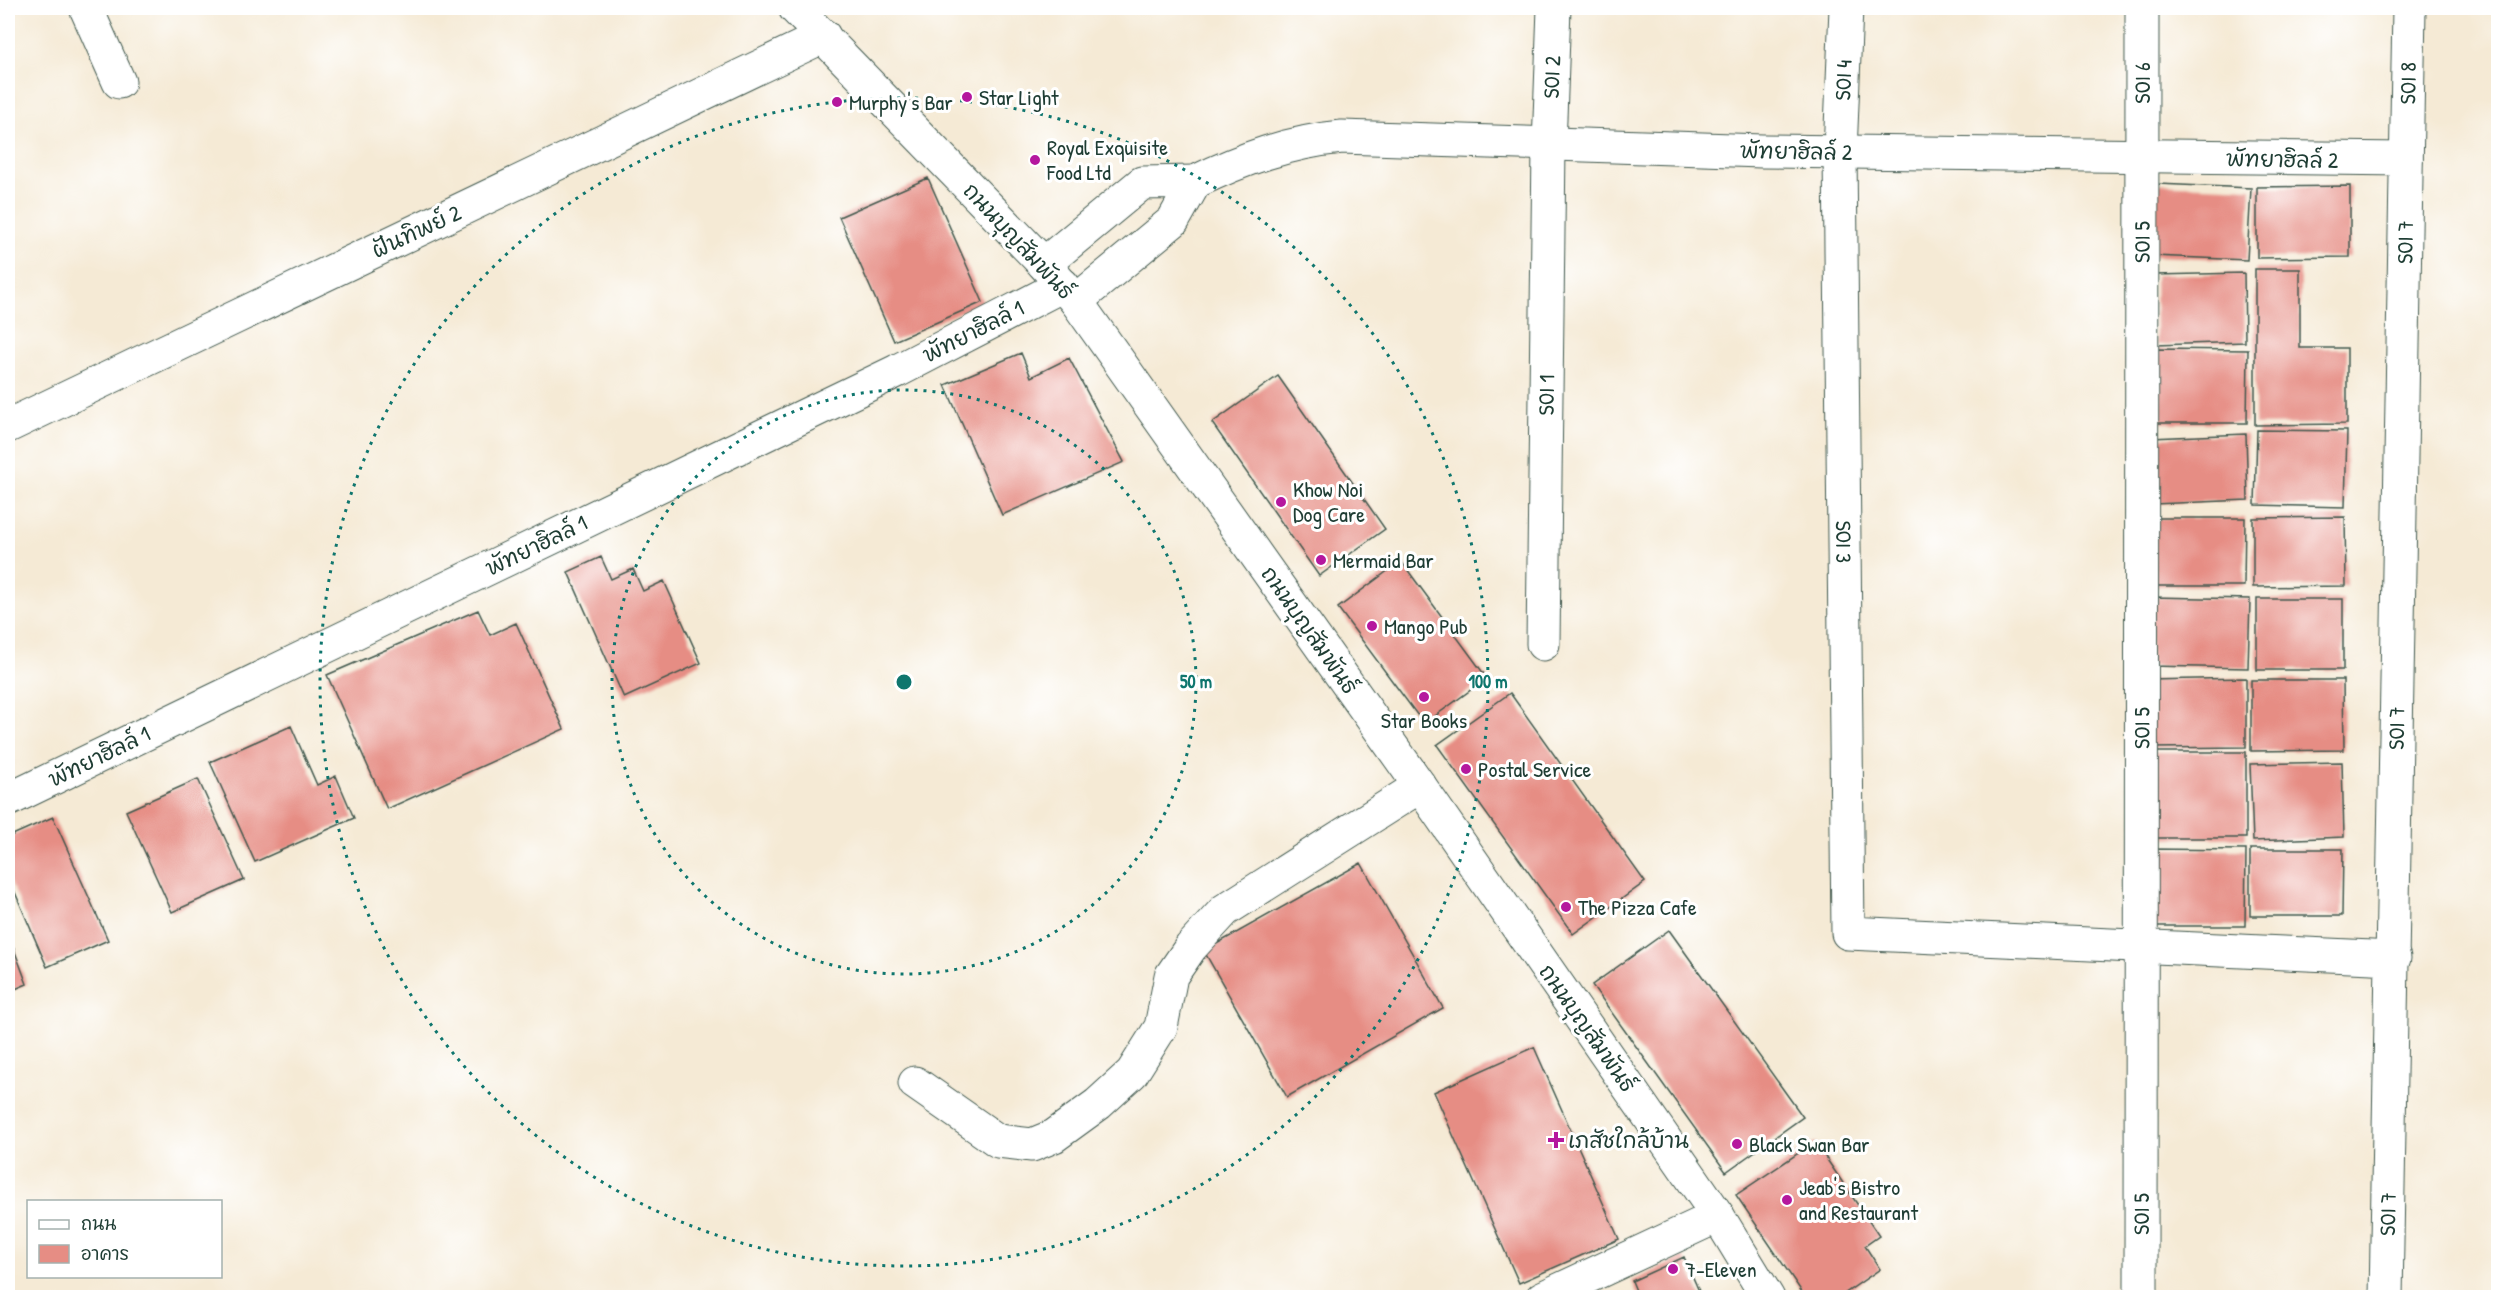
<svg xmlns="http://www.w3.org/2000/svg" width="2506" height="1305" font-family="'Patrick Hand','Playpen Sans Thai',sans-serif">
	<style>
		.building { fill: #e68d84 }
		.lines { fill: none; stroke-linecap: round; stroke-linejoin: round }
		.minor-casing { stroke: #3f574c; stroke-width: 35 }
		.minor { stroke: #fff; stroke-width: 33 }
		.ring { fill: none; stroke: #0f766e; stroke-width: 3; stroke-dasharray: 3 6 }
		.poi-dot { fill: #b5179e; stroke: #fff; stroke-width: 2 }
		.labels { text-anchor: middle; stroke-width: 6; stroke-linejoin: round; paint-order: stroke }
		.street-label { font-size: 22px; fill: #1f3d34; stroke: #fff }
		.poi-label { font-size: 22px; fill: #1f3d34; stroke: #fff; text-anchor: start }
		.centre { fill: #0f766e; stroke: #fff; stroke-width: 3 }
		.ring-label { font-size: 18px; text-anchor: middle; font-weight: bold; fill: #0f766e; stroke: #fff; stroke-width: 6; stroke-linejoin: round; paint-order: stroke }
	</style>
	<rect width="100%" height="100%" fill="#fff"/>
	<filter id="ink" filterUnits="userSpaceOnUse"><feTurbulence type="fractalNoise" baseFrequency=".0167" numOctaves="2"/><feDisplacementMap in="SourceGraphic" scale="12" xChannelSelector="R" yChannelSelector="G"/><feConvolveMatrix kernelMatrix="1 2 1 2 8 2 1 2 1" color-interpolation-filters="sRGB"/></filter>
	<filter id="wash" filterUnits="userSpaceOnUse"><feTurbulence type="fractalNoise" baseFrequency=".008" numOctaves="4" result="noise"/><feDisplacementMap in="SourceGraphic" scale="24" xChannelSelector="R" yChannelSelector="G"/><feGaussianBlur stdDeviation="1.35" result="paint"/><feColorMatrix in="noise" values="0 0 0 0 0 0 0 0 0 0 0 0 0 0 0 0 0 1.4 0 .05"/><feComposite in="paint" operator="in"/></filter>
	<g filter="url(#wash)">
		<rect width="100%" height="100%" fill="#f5ead5"/>
		<g id="blocks">
			<path class="building" d="M 928,178 L 983,302 L 894,341 L 839,217 Z
				M 2157,184 L 2251,188 L 2247,260 L 2153,256 Z
				M 2350,186 L 2350,257 L 2257,258 L 2257,187 Z
				M 2255,269 L 2300,269 L 2300,348 L 2347,348 L 2347,424 L 2255,425 Z
				M 2244,273 L 2245,342 L 2156,345 L 2155,275 Z
				M 2153,349 L 2248,350 L 2247,423 L 2153,423 Z
				M 1021,353 L 1031,377 L 1069,358 L 1124,462 L 1002,515 L 945,385 Z
				M 1278,376 L 1385,529 L 1319,576 L 1212,423 Z
				M 2257,430 L 2347,431 L 2345,507 L 2255,505 Z
				M 2246,434 L 2248,500 L 2153,504 L 2151,438 Z
				M 2345,517 L 2346,586 L 2253,587 L 2253,518 Z
				M 2151,518 L 2245,518 L 2244,586 L 2150,586 Z
				M 601,557 L 611,579 L 633,569 L 643,591 L 664,581 L 701,663 L 624,698 L 568,572 Z
				M 1401,561 L 1487,678 L 1424,724 L 1338,608 Z
				M 2151,597 L 2250,599 L 2248,668 L 2150,666 Z
				M 2257,599 L 2343,599 L 2343,670 L 2257,670 Z
				M 478,610 L 490,635 L 516,623 L 564,729 L 387,809 L 327,675 Z
				M 2246,678 L 2246,747 L 2148,748 L 2148,680 Z
				M 2251,680 L 2343,680 L 2344,750 L 2251,751 Z
				M 1510,693 L 1645,882 L 1573,934 L 1437,745 Z
				M 291,726 L 317,785 L 336,776 L 354,818 L 255,862 L 210,762 Z
				M 2148,752 L 2246,752 L 2246,838 L 2148,838 Z
				M 2342,762 L 2344,837 L 2253,841 L 2250,764 Z
				M 198,779 L 244,880 L 172,912 L 126,811 Z
				M 53,817 L 108,940 L 47,967 L 8,876 L 8,837 Z
				M 2146,849 L 2246,850 L 2245,926 L 2146,926 Z
				M 2250,849 L 2343,849 L 2342,916 L 2250,916 Z
				M 1361,863 L 1443,1008 L 1287,1097 L 1204,951 Z
				M 1669,930 L 1803,1117 L 1726,1172 L 1592,985 Z
				M 8,933 L 27,984 L 8,992 Z
				M 1534,1047 L 1619,1239 L 1519,1283 L 1434,1092 Z
				M 1815,1142 L 1879,1236 L 1865,1246 L 1880,1269 L 1838,1298 L 1806,1298 L 1736,1195 Z
				M 1684,1257 L 1702,1298 L 1639,1298 L 1632,1281 Z"/>
		</g>
	</g>
	<g filter="url(#ink)">
		<use href="#blocks" fill-opacity="0" stroke="#3f574c" stroke-width="1.5"/>
		<g class="lines">
			<defs>
				<g id="minor">
					<path d="M 86,8 L 119,82"/>
					<path d="M 795,8 L 1044,264 L 1076,301 L 1420,786 L 1718,1216 L 1768,1298"/>
					<path id="s1" d="M 1846,8 L 1840,152 L 1848,933 L 2394,958"/>
					<path d="M 1195,182 C 1242,159 1289,142 1342,137 L 1762,151 L 2406,159"/>
					<path d="M 1044,264 L 1142,183 L 1195,182 L 1173,221 L 1076,301"/>
					<path d="M 8,426 L 824,36"/>
					<path id="s2" d="M 1543,644 L 1549,146 L 1554,8"/>
					<path d="M 8,800 L 897,371 L 1063,285"/>
					<path d="M 915,1083 L 998,1141 L 1032,1145 L 1054,1136 L 1098,1104 L 1132,1073 L 1161,1027 L 1171,976 L 1191,947 L 1225,910 L 1420,786"/>
					<path d="M 1542,1298 L 1718,1216"/>
					<path id="s3" d="M 2141,1298 L 2142,8"/>
					<path id="s4" d="M 2386,1298 L 2409,8"/>
				</g>
			</defs>
			<use href="#minor" class="minor-casing"/>
			<use href="#minor" class="minor"/>
		</g>
	</g>
	<g class="ring">
		<circle cx="904" cy="682" r="292"/>
		<circle cx="904" cy="682" r="584"/>
	</g>
	<g class="poi-dot">
		<circle cx="967" cy="97" r="6"/>
		<circle cx="837" cy="102" r="6"/>
		<circle cx="1035" cy="160" r="6"/>
		<circle cx="1281" cy="502" r="6"/>
		<circle cx="1321" cy="560" r="6"/>
		<circle cx="1372" cy="626" r="6"/>
		<circle cx="1424" cy="697" r="6"/>
		<circle cx="1466" cy="769" r="6"/>
		<circle cx="1566" cy="907" r="6"/>
		<path d="M1553 1131h6v6h6v6h-6v6h-6v-6h-6v-6h6z"/>
		<circle cx="1737" cy="1144" r="6"/>
		<circle cx="1787" cy="1200" r="6"/>
		<circle cx="1673" cy="1269" r="6"/>
	</g>
	<g class="labels">
		<g class="street-label">
			<text dy="8" stroke="none"><textPath href="#s2" startOffset="567">SOI 2</textPath></text>
			<text transform="translate(1843 80) rotate(-88)" y="8">SOI 4</text>
			<text dy="8" stroke="none"><textPath href="#s3" startOffset="1215">SOI 6</textPath></text>
			<text dy="8" stroke="none"><textPath href="#s4" startOffset="1215">SOI 8</textPath></text>
			<text transform="translate(1796 151) rotate(1)" y="8">พัทยาฮิลล์ 2</text>
			<text transform="translate(2282 159) rotate(1)" y="8">พัทยาฮิลล์ 2</text>
			<text transform="translate(416 231) rotate(-25)" y="8">ฝันทิพย์ 2</text>
			<text transform="translate(1019 241) rotate(47)" y="8">ถนนบุญสัมพันธ์</text>
			<text dy="8" stroke="none"><textPath href="#s3" startOffset="1056">SOI 5</textPath></text>
			<text dy="8" stroke="none"><textPath href="#s4" startOffset="1056">SOI 7</textPath></text>
			<text transform="translate(973 331) rotate(-27)" y="8">พัทยาฮิลล์ 1</text>
			<text dy="8" stroke="none"><textPath href="#s2" startOffset="249">SOI 1</textPath></text>
			<text dy="8" stroke="none"><textPath href="#s1" startOffset="534">SOI 3</textPath></text>
			<text transform="translate(536 545) rotate(-26)" y="8">พัทยาฮิลล์ 1</text>
			<text transform="translate(1310 630) rotate(55)" y="8">ถนนบุญสัมพันธ์</text>
			<text dy="8" stroke="none"><textPath href="#s3" startOffset="570">SOI 5</textPath></text>
			<text dy="8" stroke="none"><textPath href="#s4" startOffset="570">SOI 7</textPath></text>
			<text transform="translate(99 756) rotate(-26)" y="8">พัทยาฮิลล์ 1</text>
			<text transform="translate(1588 1028) rotate(55)" y="8">ถนนบุญสัมพันธ์</text>
			<text dy="8" stroke="none"><textPath href="#s3" startOffset="84">SOI 5</textPath></text>
			<text dy="8" stroke="none"><textPath href="#s4" startOffset="84">SOI 7</textPath></text>
		</g>
		<g class="poi-label">
			<text x="979" y="105">Star Light</text>
			<text x="849" y="110">Murphy's Bar</text>
			<text x="1047" y="155">Royal Exquisite<tspan x="1047" dy="25">Food Ltd</tspan></text>
			<text x="1293" y="497">Khow Noi<tspan x="1293" dy="25">Dog Care</tspan></text>
			<text x="1333" y="568">Mermaid Bar</text>
			<text x="1384" y="634">Mango Pub</text>
			<text x="1424" y="728" text-anchor="middle">Star Books</text>
			<text x="1478" y="777">Postal Service</text>
			<text x="1578" y="915">The Pizza Cafe</text>
			<text x="1568" y="1148">เภสัชใกล้บ้าน</text>
			<text x="1749" y="1152">Black Swan Bar</text>
			<text x="1799" y="1195">Jeab's Bistro<tspan x="1799" dy="25">and Restaurant</tspan></text>
			<text x="1685" y="1277">7-Eleven</text>
		</g>
	</g>
	<circle cx="904" cy="682" r="9" class="centre"/>
	<g class="ring-label">
		<text x="1196" y="688">50 m</text>
		<text x="1488" y="688">100 m</text>
	</g>
	<rect width="2506" height="1305" fill="none" stroke="#fff" stroke-width="30"/>
	<rect x="27" y="1200" width="195" height="78" fill="#ffffff" stroke="#a5b1ae" stroke-width="1.5"/>
	<rect x="39" y="1220" width="30" height="9" fill="#ffffff" stroke="#a5b1ae" stroke-width="1.5"/>
	<text x="81" y="1230" font-size="18" fill="#1f3d34">ถนน</text>
	<rect x="39" y="1245" width="30" height="18" fill="#e68d84" stroke="#a5b1ae" stroke-width="1.5"/>
	<text x="81" y="1260" font-size="18" fill="#1f3d34">อาคาร</text>
</svg>
